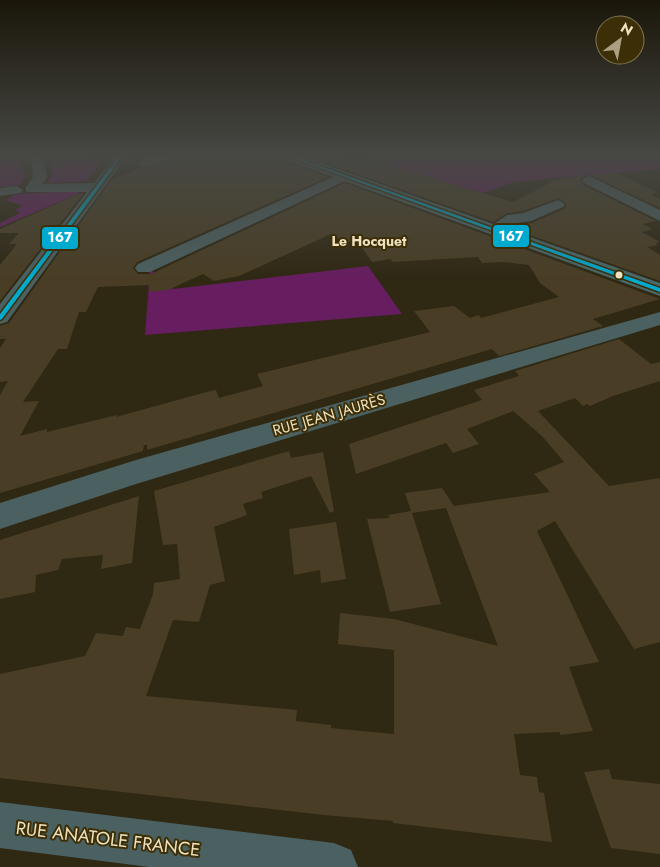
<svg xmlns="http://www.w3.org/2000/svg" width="660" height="867" font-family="Jost,sans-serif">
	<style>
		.green { fill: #661e60 }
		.building { fill: #493e25; fill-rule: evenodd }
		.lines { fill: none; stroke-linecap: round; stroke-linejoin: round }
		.street { fill: #4b6060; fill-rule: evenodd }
		.secondary { fill: #496869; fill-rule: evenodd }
		.bus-1-casing { stroke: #3c2e06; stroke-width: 3 }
		.bus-1 { fill: #00a9ce; fill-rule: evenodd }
		.bus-dot { fill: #eee1be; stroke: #3c2e06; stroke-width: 2 }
		.labels { text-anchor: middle; stroke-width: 4; stroke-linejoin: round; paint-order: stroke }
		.far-neighbourhood-label { font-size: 14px; font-weight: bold; fill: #eee1be; stroke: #3c2e06 }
		.street-label { font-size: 15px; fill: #eee1be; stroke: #3c2e06 }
		.near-street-label { font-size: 18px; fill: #eee1be; stroke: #3c2e06 }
		.line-badge { stroke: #3c2e06; stroke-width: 2 }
		.badge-label { font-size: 14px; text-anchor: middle; font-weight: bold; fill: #fff }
	</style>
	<rect width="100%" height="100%" fill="#2f2813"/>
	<path class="green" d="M 0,157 L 18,159 L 26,175 L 20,185 L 0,187 Z
		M 371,157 L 660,157 L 660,169 L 514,182 L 484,193 L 394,167 Z
		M 55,158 L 102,161 L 87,181 L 48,183 L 53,172 L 47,160 Z
		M 79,191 L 78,194 L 0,227 L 0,223 L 20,213 L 15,210 L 23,206 L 6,200 L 16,194 Z
		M 368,266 L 402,314 L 145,335 L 150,269 L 173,289 Z"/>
	<path class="building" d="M 170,157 L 283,157 L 286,162 L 328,177 L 137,262 L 133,268 L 138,274 L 151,274 L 345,183 L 660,299 L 593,319 L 603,326 L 499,356 L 492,349 L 147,450 L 147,445 L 144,445 L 143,451 L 0,493 L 0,395 L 8,381 L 0,382 L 0,348 L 6,339 L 0,339 L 0,326 L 9,323 L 111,180 L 141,168 L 167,162 ZM 331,234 L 347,243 L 356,239 L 372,262 L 391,259 L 392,262 L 478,257 L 482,263 L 504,262 L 529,265 L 540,283 L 559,297 L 481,318 L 479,315 L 470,318 L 454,306 L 414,311 L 430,332 L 257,374 L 263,386 L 219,398 L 216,390 L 210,391 L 116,417 L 117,415 L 47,432 L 47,429 L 20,436 L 39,401 L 23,402 L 58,349 L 67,349 L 79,312 L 86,312 L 98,287 L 150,285 L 149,292 L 168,290 L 203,274 L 214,281 L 239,276 Z
		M 312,158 L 381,163 L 513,202 L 552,182 L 550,181 L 586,175 L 580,180 L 583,185 L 656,221 L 642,224 L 653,229 L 642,232 L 660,242 L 655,243 L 658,245 L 647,247 L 660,255 L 660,281 L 510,228 L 532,223 L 564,209 L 567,204 L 559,198 L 523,211 L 507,213 L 493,222 Z
		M 617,173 L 657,192 L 651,195 L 660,199 L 660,208 L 591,175 Z
		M 79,194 L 83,194 L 0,301 L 0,265 L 17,244 L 9,244 L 19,233 L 0,233 L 0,229 Z
		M 619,339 L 651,364 L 660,362 L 660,381 L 613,396 L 590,406 L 587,404 L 583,406 L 575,398 L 538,411 L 609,486 L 660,478 L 660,642 L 634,649 L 555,521 L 537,531 L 599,662 L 569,667 L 593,731 L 560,735 L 560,732 L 514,734 L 520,775 L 537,777 L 539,792 L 544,793 L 552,842 L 393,823 L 393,821 L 324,815 L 0,778 L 0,674 L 85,656 L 96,633 L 123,636 L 126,627 L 140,629 L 153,594 L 154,583 L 180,579 L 177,544 L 163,545 L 154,491 L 289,451 L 291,458 L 323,452 L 334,511 L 330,513 L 311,476 L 261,492 L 263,498 L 243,504 L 247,515 L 214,527 L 225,581 L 210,585 L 199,622 L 173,620 L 146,696 L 297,710 L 296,721 L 331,725 L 331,728 L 394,734 L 394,650 L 338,644 L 340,613 L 394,619 L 498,646 L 446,508 L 412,513 L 441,604 L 390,612 L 367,519 L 390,518 L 388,515 L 411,511 L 405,493 L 442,488 L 454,506 L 550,492 L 534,474 L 564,462 L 542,436 L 513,411 L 467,429 L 479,444 L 453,453 L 446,443 L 356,474 L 349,444 L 482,400 L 474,390 L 519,376 L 515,371 Z
		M 139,496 L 132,563 L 101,569 L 103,555 L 62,559 L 58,570 L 36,575 L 35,592 L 0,599 L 0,540 Z
		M 336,522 L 346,579 L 321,583 L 320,570 L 294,575 L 289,529 Z
		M 609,769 L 612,779 L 660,784 L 660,854 L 611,848 L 584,772 Z"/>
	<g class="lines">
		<path class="street" d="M 28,157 L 40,157 L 44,163 L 47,177 L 42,184 L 94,183 L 114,157 L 126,157 L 7,322 L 0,324 L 0,304 L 87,192 L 27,192 L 25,189 L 33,177 L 32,163 Z
			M 149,157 L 168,157 L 166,160 L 143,167 L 137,163 Z
			M 344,172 L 349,173 L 351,176 L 349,179 L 150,272 L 138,272 L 135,268 L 138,264 Z
			M 589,176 L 660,210 L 660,221 L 584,183 L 582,180 Z
			M 16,186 L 23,190 L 21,193 L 0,196 L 0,188 Z
			M 558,200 L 565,204 L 563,207 L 531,221 L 516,223 L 493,235 L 485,230 L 507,215 L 523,213 Z
			M 660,312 L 660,325 L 136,484 L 0,529 L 0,503 L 136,460 Z
			M 0,802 L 334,843 L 351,850 L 358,867 L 149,867 L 0,848 Z"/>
		<path class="secondary" d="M 285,157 L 304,157 L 660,283 L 660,296 L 287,160 Z"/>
		<defs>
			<path id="bus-1" d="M 118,157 L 122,157 L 2,319 L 0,320 L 0,314 Z
				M 290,157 L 295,157 L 660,288 L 660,292 Z"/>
		</defs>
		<use href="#bus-1" class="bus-1-casing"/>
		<use href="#bus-1" class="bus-1"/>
	</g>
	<linearGradient id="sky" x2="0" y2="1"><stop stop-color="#1a160a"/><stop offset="0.56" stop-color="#474844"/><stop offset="1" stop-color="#474844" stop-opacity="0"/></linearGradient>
	<rect width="660" height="278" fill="url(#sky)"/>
	<circle class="bus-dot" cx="619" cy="275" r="4.5"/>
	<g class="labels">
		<g class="far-neighbourhood-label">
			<text x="369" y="246">Le Hocquet</text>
		</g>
		<g class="street-label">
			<text transform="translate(329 415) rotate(-16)" y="5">RUE JEAN JAURÈS</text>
		</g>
		<g class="near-street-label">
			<text transform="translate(108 839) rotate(7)" y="6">RUE ANATOLE FRANCE</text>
		</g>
	</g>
	<g class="line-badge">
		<rect x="492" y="224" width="38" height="24" rx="5" fill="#00a9ce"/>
		<rect x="41" y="226" width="38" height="24" rx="5" fill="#00a9ce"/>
	</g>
	<g class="badge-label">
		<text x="511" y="241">167</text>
		<text x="60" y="242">167</text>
	</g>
	<g transform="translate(620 40) rotate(32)"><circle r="24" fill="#3c2e06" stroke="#837650"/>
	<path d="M0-4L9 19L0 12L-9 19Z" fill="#aba082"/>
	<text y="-8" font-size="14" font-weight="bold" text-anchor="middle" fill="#eee1be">N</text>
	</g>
</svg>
